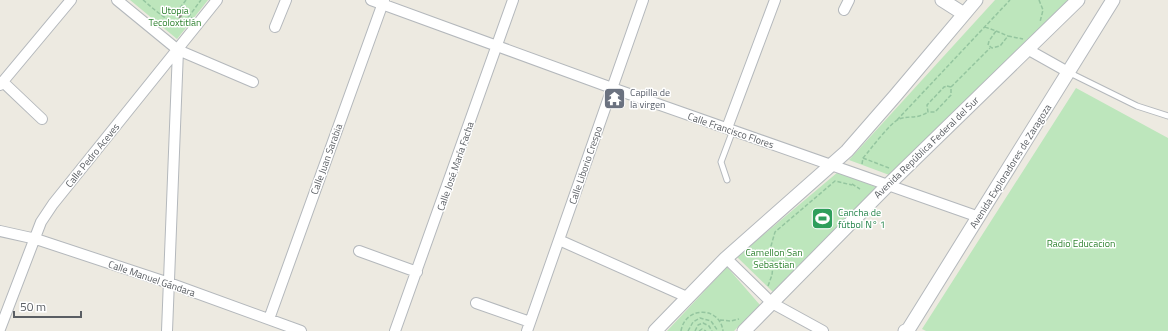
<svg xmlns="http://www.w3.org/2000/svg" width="1168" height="331" font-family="'Titillium Web',sans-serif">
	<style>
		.green { fill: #bde6bc }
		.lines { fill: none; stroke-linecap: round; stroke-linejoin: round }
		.service-casing { stroke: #b4b8bc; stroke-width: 7 }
		.minor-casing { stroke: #b4b8bc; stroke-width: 12 }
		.tertiary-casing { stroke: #b4b8bc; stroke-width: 15 }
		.path { stroke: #94c59f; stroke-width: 1.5; stroke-dasharray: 4 2; stroke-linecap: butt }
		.service { stroke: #fff; stroke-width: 5 }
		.minor { stroke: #fff; stroke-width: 10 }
		.tertiary { stroke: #fff; stroke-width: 13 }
		.shaded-wall { fill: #8c8a85 }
		.building { fill: #c8c5be; stroke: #8c8a85 }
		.labels { text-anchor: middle; stroke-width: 3; stroke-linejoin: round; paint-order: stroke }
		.park-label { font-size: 10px; fill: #308331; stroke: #fff }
		.worship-label { font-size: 10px; fill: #5b616d; stroke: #fff; text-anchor: start }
		.street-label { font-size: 10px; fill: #5a5e63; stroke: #fff }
		.leisure-label { font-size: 10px; fill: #27864d; stroke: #fff; text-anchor: start }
	</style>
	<rect width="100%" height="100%" fill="#edeae1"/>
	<path class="green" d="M 130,0 L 208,0 L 177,39 Z
		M 995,0 L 1073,0 L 892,176 L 849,160 Z
		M 1076,88 L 1168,138 L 1168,331 L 926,331 L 922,329 Z
		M 838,172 L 881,189 L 773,292 L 737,257 Z
		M 727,267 L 760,305 L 734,331 L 667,331 Z"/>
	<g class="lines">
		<defs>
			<path id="service" d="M 1068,72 L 1137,106 L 1168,116
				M 727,180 L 721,162 L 733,130"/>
			<path id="minor" d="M 117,0 L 178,50 L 253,82
				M 371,0 L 612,88 L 979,217
				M 844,10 L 849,0
				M 275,27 L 286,0
				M 1027,49 L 1068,72
				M 3,82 L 42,119
				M 0,85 L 71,0
				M 727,128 L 775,0
				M 0,231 L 36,239 L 169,283 L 301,331
				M 559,240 L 687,297
				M 359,251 L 417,272
				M 726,258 L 772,303 L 823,331
				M 476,303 L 530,322
				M 269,319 L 384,0
				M 0,329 L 41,222 L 53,204 L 217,0
				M 167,331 L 178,50
				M 395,331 L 513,0
				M 527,331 L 643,0"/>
			<path id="tertiary" d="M 942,0 L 964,14
				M 655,331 L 726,258 L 847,151 L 895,96 L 976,0
				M 744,331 L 888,185 L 1078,0
				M 905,331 L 908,330 L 1113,0"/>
		</defs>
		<use href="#service" class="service-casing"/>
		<use href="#minor" class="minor-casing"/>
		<use href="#tertiary" class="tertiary-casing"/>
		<path class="path" d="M 143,0 C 152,7 174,30 185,20 C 191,15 196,6 201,0
			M 186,0 L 180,8 L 192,18
			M 1039,0 L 1043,10 L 1040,22
			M 985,27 L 996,31 L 989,41 L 988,45 L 992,48 L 1000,46 L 1008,36 L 1023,39
			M 996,31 L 1008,36
			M 947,86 L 951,87 L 951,95 L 935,112 L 928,112 L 927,105 L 944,87 Z
			M 951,87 L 990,48
			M 897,120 L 1010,0
			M 863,158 L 889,168
			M 862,164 L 863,158 C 871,149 889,124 899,119 C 909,115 915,120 928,112
			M 852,184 L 860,189
			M 776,253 L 772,254 L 771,246 L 775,232 L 835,181 L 852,185
			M 772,254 L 773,265 L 780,267
			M 768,267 L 773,265
			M 768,286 L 772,275 L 773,265
			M 720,320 L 731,321 L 739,319
			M 681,331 C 685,306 720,306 723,331
			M 688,331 L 693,322 L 700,318 L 711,321 L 718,331
			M 695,331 L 698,325 L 703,323 L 709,326 L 712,331
			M 699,331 L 702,329 L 706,331"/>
		<use href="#service" class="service"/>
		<use href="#minor" class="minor"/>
		<use href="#tertiary" class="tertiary"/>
	</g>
	<path class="shaded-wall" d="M 182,12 L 183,15 L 179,19 L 178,16 Z"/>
	<path class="building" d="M 179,9 L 182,12 L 178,16 L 175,14 Z"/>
	<defs>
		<symbol id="temple-square" viewBox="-11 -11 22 22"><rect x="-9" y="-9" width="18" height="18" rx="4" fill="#6b7280" stroke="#fff"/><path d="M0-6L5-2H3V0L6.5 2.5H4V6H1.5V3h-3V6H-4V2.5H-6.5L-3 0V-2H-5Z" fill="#fff"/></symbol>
		<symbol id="stadium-square" viewBox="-11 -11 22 22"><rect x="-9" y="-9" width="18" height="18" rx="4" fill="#2e9e5b" stroke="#fff"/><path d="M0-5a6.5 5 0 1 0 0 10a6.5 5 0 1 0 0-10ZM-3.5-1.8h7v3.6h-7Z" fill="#fff"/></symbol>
	</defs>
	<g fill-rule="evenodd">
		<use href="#temple-square" x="602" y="86" width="25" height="25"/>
		<use href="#stadium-square" x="810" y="206" width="25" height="25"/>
	</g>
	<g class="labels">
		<g class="park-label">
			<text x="175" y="14">Utopía<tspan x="175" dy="12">Tecoloxtitlán</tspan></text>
			<text x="1081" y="247">Radio Educacion</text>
			<text x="774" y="256">Camellon San<tspan x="774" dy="12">Sebastian</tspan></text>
		</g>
		<g class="worship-label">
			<text x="630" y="96">Capilla de<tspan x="630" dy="12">la virgen</tspan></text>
		</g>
		<g class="street-label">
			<text transform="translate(731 130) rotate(19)" y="4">Calle Francisco Flores</text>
			<text transform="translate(926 147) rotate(-44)" y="4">Avenida República Federal del Sur</text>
			<text transform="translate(92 155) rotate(-51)" y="4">Calle Pedro Aceves</text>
			<text transform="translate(326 159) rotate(-70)" y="4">Calle Juan Sarabia</text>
			<text transform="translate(585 165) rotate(-71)" y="4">Calle Liborio Crespo</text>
			<text transform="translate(455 166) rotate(-71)" y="4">Calle José María Facha</text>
			<text transform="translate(1010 166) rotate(-58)" y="4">Avenida Exploradores de Zaragoza</text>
			<text transform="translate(152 278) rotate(19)" y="4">Calle Manuel Gándara</text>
		</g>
		<g class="leisure-label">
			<text x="838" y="216">Cancha de<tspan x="838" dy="12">fútbol N° 1</tspan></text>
		</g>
	</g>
	<path d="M14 311v6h67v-6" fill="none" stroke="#5a5e63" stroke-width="2"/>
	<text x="20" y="311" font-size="12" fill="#5a5e63" stroke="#ffffff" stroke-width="3" paint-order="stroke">50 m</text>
</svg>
